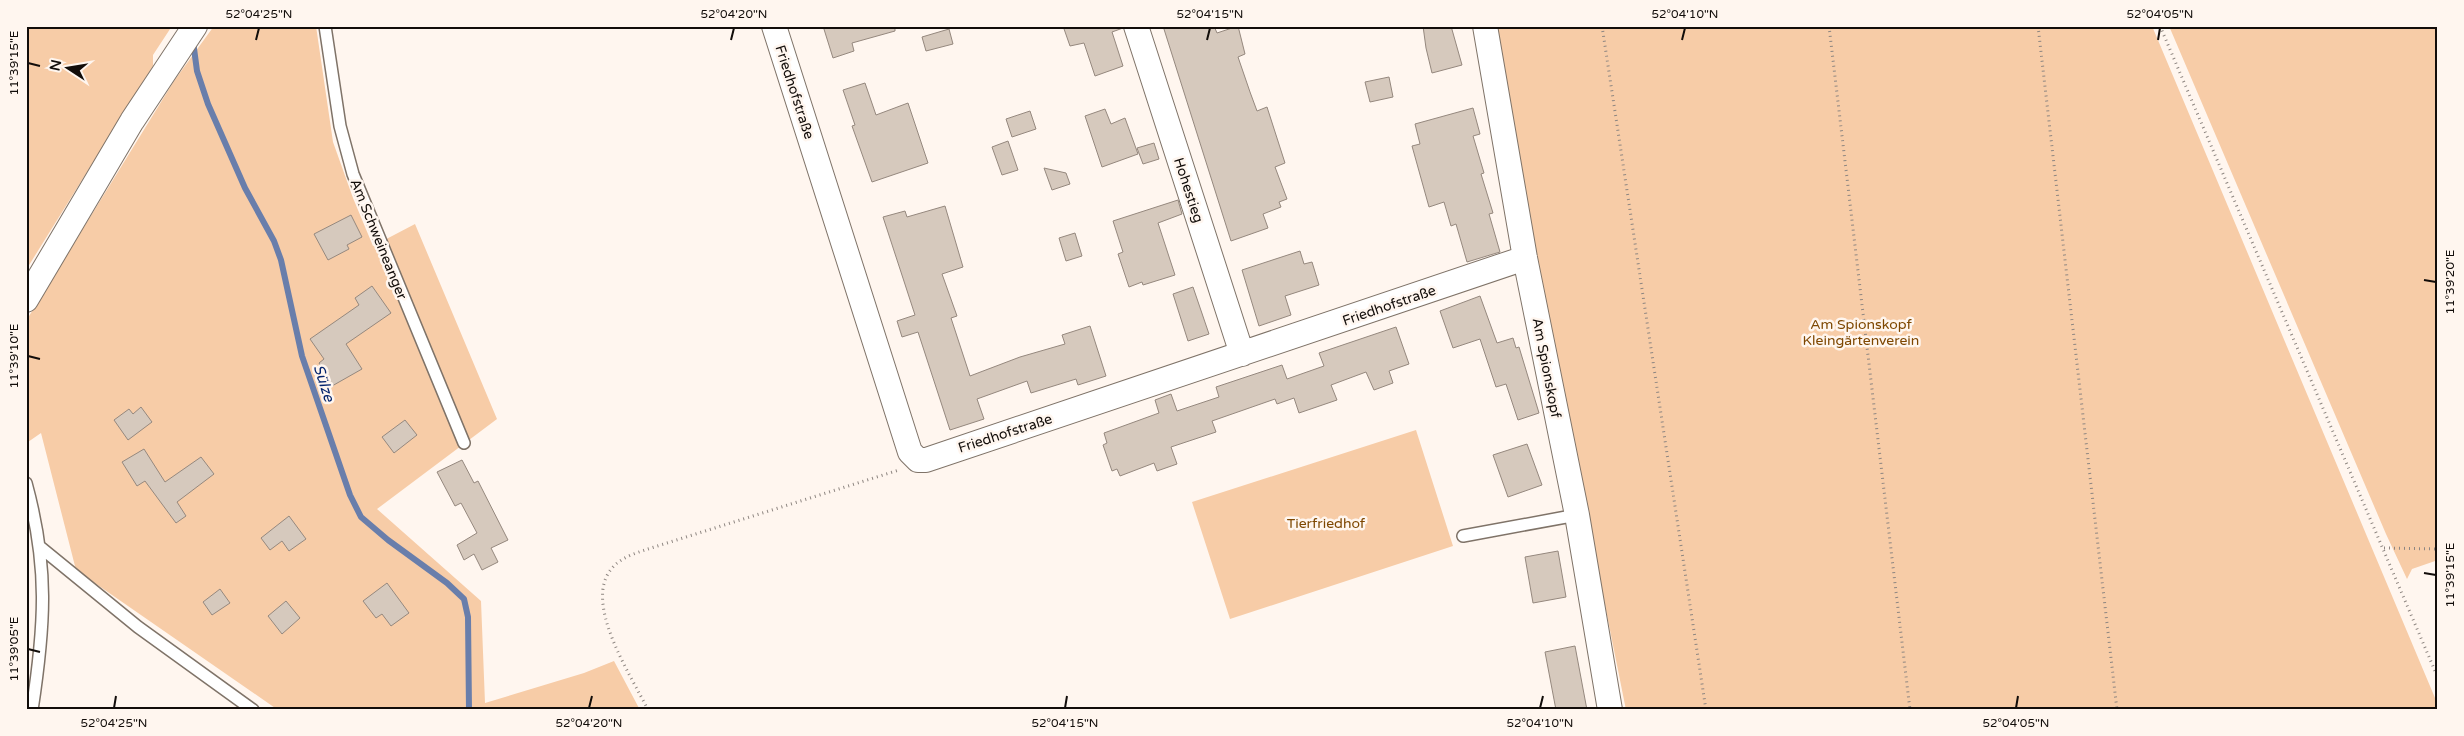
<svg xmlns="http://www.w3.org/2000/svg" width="2464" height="736" font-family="'Varela Round',sans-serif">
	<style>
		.green { fill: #f7cca7 }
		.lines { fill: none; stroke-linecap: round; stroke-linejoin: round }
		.stream { stroke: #697eab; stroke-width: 6 }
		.building { fill: #d6c9bd; stroke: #95887e }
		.lane-casing { stroke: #7f7368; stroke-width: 14 }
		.street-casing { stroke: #7f7368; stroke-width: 26 }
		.path { stroke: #8e8681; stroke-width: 3; stroke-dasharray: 1 4; stroke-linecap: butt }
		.lane { stroke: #fff; stroke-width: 11 }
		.street { stroke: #fff; stroke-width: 24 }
		.ticks { fill: none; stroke: #120d0a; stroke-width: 2 }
		.labels { text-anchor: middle; stroke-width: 5; stroke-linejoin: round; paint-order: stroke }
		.street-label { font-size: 14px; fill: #120d0a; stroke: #fff6ef }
		.park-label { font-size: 14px; fill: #7e4700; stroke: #fff6ef }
		.water-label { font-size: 15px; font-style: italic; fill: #05256d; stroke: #fff6ef }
		.neatline { fill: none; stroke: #120d0a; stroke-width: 2 }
		.ticks-label { font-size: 12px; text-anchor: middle; fill: #120d0a }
	</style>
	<rect width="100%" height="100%" fill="#fff6ef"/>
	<path class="green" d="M 26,26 L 172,26 L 153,55 L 153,66 L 26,270 Z
		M 214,26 L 316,26 L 333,142 L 353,198 L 373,246 L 415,224 L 497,419 L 377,509 L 481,601 L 485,703 L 584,673 L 614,661 L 640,710 L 278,710 L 76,570 L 41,433 L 28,442 L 26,434 L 26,321 L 174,81 Z
		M 1494,26 L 2152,26 L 2438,705 L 2438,710 L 1626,710 L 1534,251 Z
		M 2169,26 L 2438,26 L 2438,560 L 2412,569 L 2407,579 L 2386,534 Z
		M 1416,430 L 1453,546 L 1230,619 L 1192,502 Z"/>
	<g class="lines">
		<path class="stream" d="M 193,41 L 197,71 L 208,104 L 245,188 L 274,241 L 281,260 L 302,356 L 350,495 L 361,517 L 388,540 L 447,583 L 464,599 L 468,617 L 469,710"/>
	</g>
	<path class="building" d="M 823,26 L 895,26 L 895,31 L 852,43 L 854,51 L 833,58 Z
		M 1063,26 L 1123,26 L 1123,28 L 1112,32 L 1123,66 L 1095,76 L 1084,43 L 1070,46 Z
		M 1163,26 L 1214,26 L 1217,33 L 1238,26 L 1245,54 L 1238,57 L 1250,92 L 1257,111 L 1267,107 L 1285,163 L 1275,167 L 1287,199 L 1279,202 L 1281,207 L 1263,214 L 1268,228 L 1231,241 Z
		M 1423,26 L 1451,26 L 1462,65 L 1432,73 L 1426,48 Z
		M 949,29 L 953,44 L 926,51 L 922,37 Z
		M 1389,77 L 1393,97 L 1370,102 L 1365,82 Z
		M 865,83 L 876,115 L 908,103 L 928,163 L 872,182 L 852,126 L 855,125 L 843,90 Z
		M 1473,108 L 1480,134 L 1473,136 L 1484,173 L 1481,174 L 1493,213 L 1489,214 L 1500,252 L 1467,262 L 1456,224 L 1451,226 L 1444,202 L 1429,207 L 1412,146 L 1420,144 L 1415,124 Z
		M 1105,109 L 1111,124 L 1125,118 L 1138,154 L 1102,167 L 1085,116 Z
		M 1030,111 L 1036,129 L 1012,137 L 1006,119 Z
		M 1008,141 L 1018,170 L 1002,175 L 992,147 Z
		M 1154,143 L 1159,159 L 1143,164 L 1137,148 Z
		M 1044,168 L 1066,173 L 1070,184 L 1052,190 Z
		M 1178,200 L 1182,214 L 1158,223 L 1175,275 L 1143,285 L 1142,282 L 1129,287 L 1118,254 L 1123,252 L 1113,221 Z
		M 945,206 L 963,267 L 942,274 L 957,316 L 951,318 L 970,376 L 1020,357 L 1065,344 L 1062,335 L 1090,326 L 1106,376 L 1078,385 L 1076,379 L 1031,393 L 1027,381 L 977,399 L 984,419 L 950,430 L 918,332 L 902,337 L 897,321 L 915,315 L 883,217 L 905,211 L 907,217 Z
		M 351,215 L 362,237 L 347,245 L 349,249 L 328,260 L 314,234 Z
		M 1075,233 L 1082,256 L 1066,261 L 1059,238 Z
		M 1300,251 L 1304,264 L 1312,262 L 1319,285 L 1285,296 L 1291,315 L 1259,326 L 1242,270 Z
		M 372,286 L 391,313 L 346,344 L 362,369 L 332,386 L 319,363 L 324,359 L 310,339 L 359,305 L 355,298 Z
		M 1193,287 L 1209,334 L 1188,341 L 1173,294 Z
		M 1480,296 L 1497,343 L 1513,338 L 1516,348 L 1519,347 L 1539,413 L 1518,420 L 1506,384 L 1496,387 L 1480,339 L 1453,348 L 1440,311 Z
		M 1396,327 L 1409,364 L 1389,371 L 1393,383 L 1374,390 L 1366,372 L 1331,385 L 1337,400 L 1299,413 L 1294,398 L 1277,404 L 1275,399 L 1212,421 L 1216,432 L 1171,447 L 1177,464 L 1157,471 L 1154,463 L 1120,476 L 1117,469 L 1112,471 L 1103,445 L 1107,443 L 1104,433 L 1159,413 L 1155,400 L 1171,394 L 1177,411 L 1219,397 L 1216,387 L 1282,365 L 1287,379 L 1324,366 L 1319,353 Z
		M 141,407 L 152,422 L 128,440 L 114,420 L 129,409 L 133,414 Z
		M 405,420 L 417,435 L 394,453 L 382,437 Z
		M 1527,444 L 1542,485 L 1508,497 L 1493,455 Z
		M 144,449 L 165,482 L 201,457 L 214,474 L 177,502 L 186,516 L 176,523 L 145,481 L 137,486 L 122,462 Z
		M 462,460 L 474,483 L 478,481 L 508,540 L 491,548 L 498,562 L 482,570 L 474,554 L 464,560 L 457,545 L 477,533 L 461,503 L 455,506 L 437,472 Z
		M 289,516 L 306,539 L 289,551 L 282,541 L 270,550 L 261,538 Z
		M 1558,551 L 1566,597 L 1533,603 L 1525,557 Z
		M 387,583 L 409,613 L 391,626 L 382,614 L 376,618 L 363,601 Z
		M 220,589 L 230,603 L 212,615 L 203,602 Z
		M 286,601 L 300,618 L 282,634 L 268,616 Z
		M 1575,646 L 1587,710 L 1556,710 L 1545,652 Z"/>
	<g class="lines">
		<defs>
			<path id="lane" d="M 325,26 L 340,126 L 353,174 L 464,443
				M 26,483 C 49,567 45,625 32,710
				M 1463,536 L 1577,515
				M 40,547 L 138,627 L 253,710"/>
			<path id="street" d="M 774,26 L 910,452 L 918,460 L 926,460 L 1525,258
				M 1136,26 L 1242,354
				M 1485,26 L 1525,258 L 1577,515 L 1610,710
				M 26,300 L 132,121 L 195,26"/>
		</defs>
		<use href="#lane" class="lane-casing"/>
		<use href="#street" class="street-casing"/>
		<path class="path" d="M 1602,26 L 1706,710
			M 1829,26 L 1910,710
			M 2038,26 L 2117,710
			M 2160,26 L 2438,678
			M 2384,548 L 2438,549
			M 648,710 C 631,675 581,601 613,567 C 622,557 636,553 648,549 L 899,470"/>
		<use href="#lane" class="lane"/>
		<use href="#street" class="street"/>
	</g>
	<path class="ticks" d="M 256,40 L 259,28M 731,40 L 734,28M 1207,40 L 1210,28M 1682,40 L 1685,28M 2158,40 L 2160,28M 28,63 L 40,66M 2424,280 L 2436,282M 28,356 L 40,359M 2424,573 L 2436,575M 28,649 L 40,652M 114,708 L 116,696M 589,708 L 592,696M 1065,708 L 1067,696M 1540,708 L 1543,696M 2016,708 L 2018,696"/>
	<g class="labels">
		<g class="street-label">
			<text transform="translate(795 92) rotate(72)" y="5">Friedhofstraße</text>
			<text transform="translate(1189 190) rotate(72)" y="5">Hohestieg</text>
			<text transform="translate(379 239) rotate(68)" y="5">Am Schweineanger</text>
			<text transform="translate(1389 305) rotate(-19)" y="5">Friedhofstraße</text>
			<text transform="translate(1547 368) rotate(79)" y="5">Am Spionskopf</text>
			<text transform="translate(1005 433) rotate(-18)" y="5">Friedhofstraße</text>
		</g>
		<g class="park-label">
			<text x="1861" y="329">Am Spionskopf<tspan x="1861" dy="16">Kleingärtenverein</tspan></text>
			<text x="1326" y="528">Tierfriedhof</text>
		</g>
		<g class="water-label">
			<text transform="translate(324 383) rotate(72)" y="5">Sülze</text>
		</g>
	</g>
	<rect width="2464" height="736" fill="none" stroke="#fff6ef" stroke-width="55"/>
	<g transform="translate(68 68) rotate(282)" stroke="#fff6ef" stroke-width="4" paint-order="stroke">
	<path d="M0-4L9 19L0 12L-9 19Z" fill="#120d0a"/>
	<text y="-8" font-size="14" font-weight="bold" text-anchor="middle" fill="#120d0a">N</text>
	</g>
	<rect x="28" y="28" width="2408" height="680" class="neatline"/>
	<g class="ticks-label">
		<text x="259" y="18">52°04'25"N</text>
		<text x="734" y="18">52°04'20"N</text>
		<text x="1210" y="18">52°04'15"N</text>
		<text x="1685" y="18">52°04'10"N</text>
		<text x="2160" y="18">52°04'05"N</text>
		<text transform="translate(14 63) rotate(-90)" y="4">11°39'15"E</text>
		<text transform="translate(2450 282) rotate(-90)" y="4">11°39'20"E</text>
		<text transform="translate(14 356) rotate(-90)" y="4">11°39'10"E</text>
		<text transform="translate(2450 575) rotate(-90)" y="4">11°39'15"E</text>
		<text transform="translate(14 649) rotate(-90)" y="4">11°39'05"E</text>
		<text x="114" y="727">52°04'25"N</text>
		<text x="589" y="727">52°04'20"N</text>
		<text x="1065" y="727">52°04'15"N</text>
		<text x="1540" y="727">52°04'10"N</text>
		<text x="2016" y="727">52°04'05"N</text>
	</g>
</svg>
